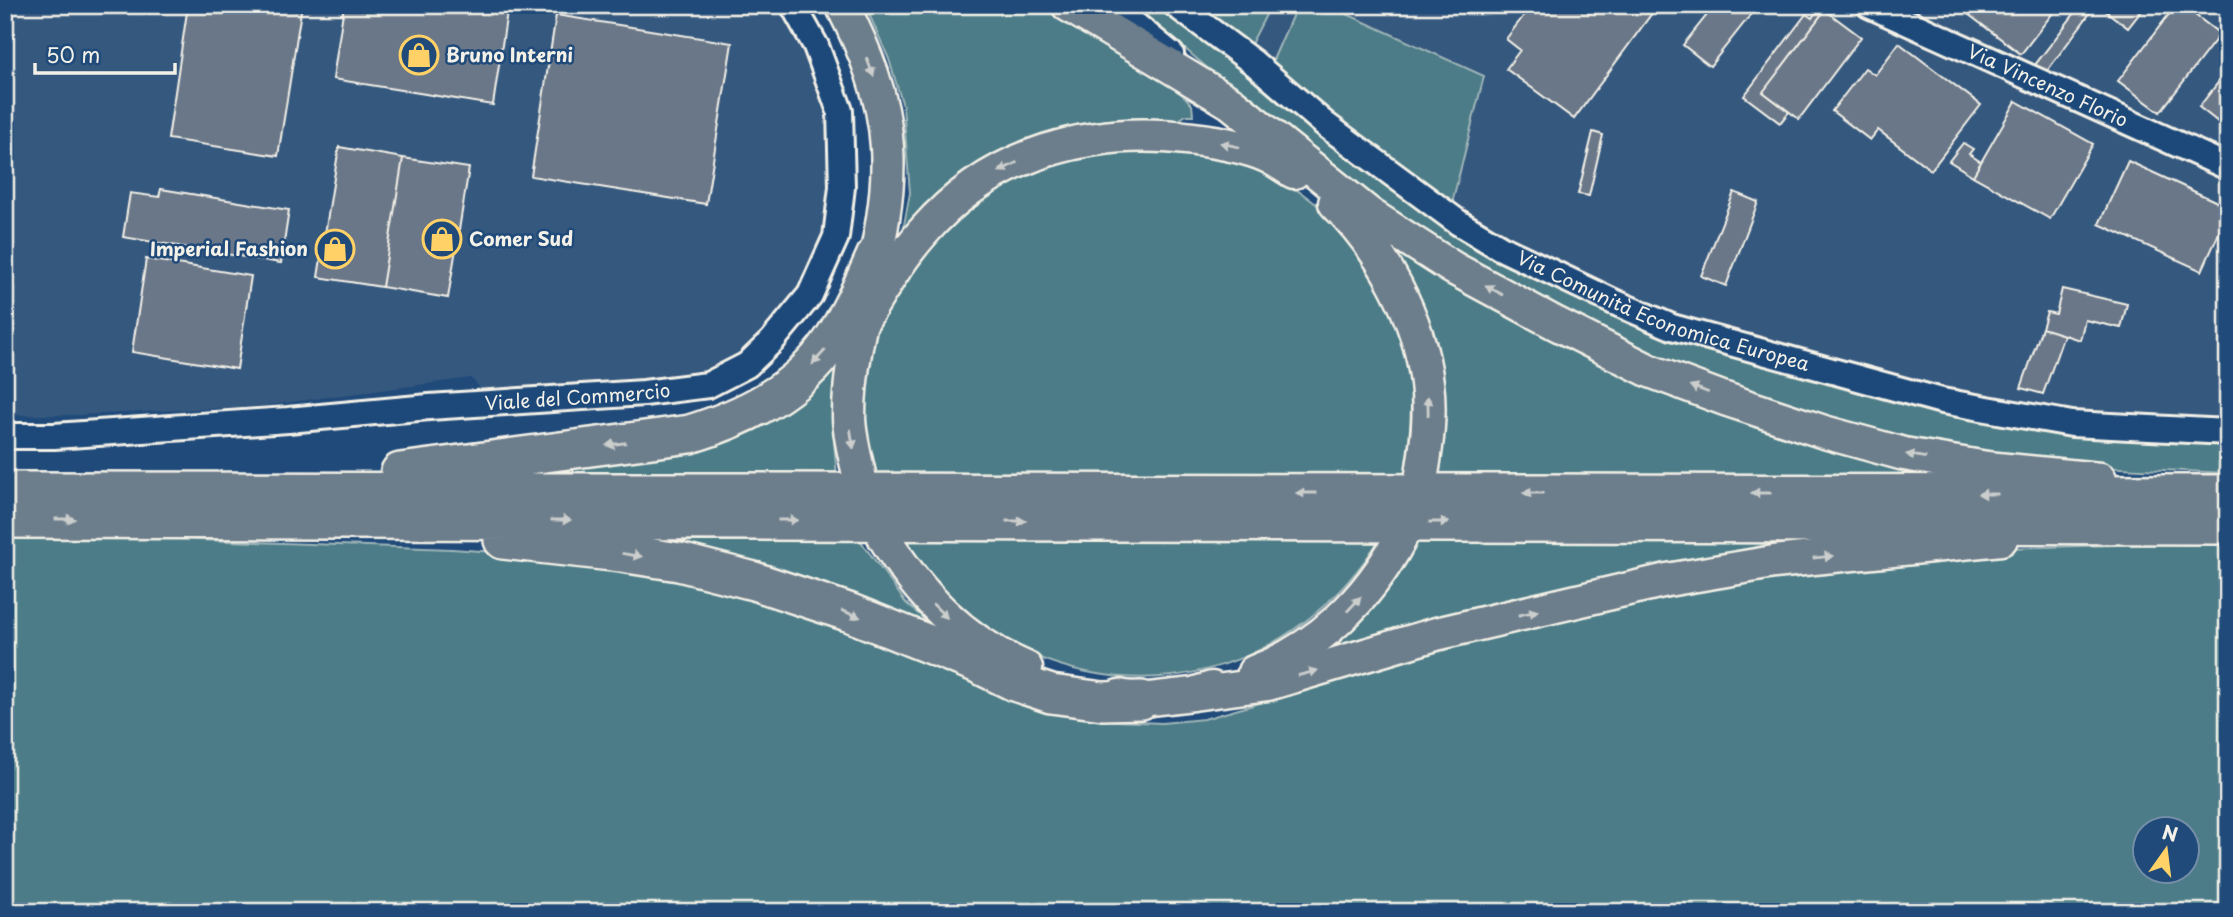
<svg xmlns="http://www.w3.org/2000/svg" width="2233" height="917" font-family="'Playpen Sans',sans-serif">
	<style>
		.built { fill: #36587e }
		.green { fill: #4c7c87; stroke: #a0b6b8; stroke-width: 2; fill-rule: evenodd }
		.building { fill: #6a7788; stroke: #f4f1e8; stroke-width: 2 }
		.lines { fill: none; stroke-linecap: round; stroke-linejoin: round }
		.minor-casing { stroke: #f4f1e8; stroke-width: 30 }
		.major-casing { stroke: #f4f1e8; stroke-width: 37 }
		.highway-casing { stroke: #f4f1e8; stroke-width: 42 }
		.minor { stroke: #1f4a7a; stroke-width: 24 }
		.major { stroke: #6c7d8b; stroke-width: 32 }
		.highway { stroke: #6c7d8b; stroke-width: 37 }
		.oneway { fill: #cbcecc }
		.labels { text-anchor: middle; stroke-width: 5; stroke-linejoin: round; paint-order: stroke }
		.poi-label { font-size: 19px; font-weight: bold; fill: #f4f1e8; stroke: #1f4a7a; text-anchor: start }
		.street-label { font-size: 19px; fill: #f4f1e8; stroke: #1f4a7a }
	</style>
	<rect width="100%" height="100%" fill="#1f4a7a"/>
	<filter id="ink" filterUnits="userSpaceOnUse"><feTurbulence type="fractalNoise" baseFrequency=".0143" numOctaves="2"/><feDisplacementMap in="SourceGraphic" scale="14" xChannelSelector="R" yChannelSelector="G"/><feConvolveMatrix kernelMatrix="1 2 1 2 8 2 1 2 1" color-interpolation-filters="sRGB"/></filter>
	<g filter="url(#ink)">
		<path class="built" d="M 5,5 L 778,5 L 797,32 L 829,115 L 829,210 L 806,276 L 773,325 L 742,355 L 714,371 L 666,378 L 483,391 L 471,378 L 262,406 L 81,415 L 5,415 Z
			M 1163,5 L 2228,5 L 2228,440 L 1926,402 L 1516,263 Z"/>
		<path class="green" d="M 865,5 L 1047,5 L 1156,74 L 1185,97 L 1192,105 L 1193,115 L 1186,115 L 1179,120 L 1115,121 L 1083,125 L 1046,135 L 928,208 L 903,230 L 910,193 L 903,106 L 889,59 Z
			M 1134,5 L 1163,5 L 1477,243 L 1836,378 L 2228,440 L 2228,473 L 2054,465 L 1916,447 L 1641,357 L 1466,265 L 1282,132 Z
			M 1191,5 L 1271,5 L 1248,50 Z
			M 1297,5 L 1327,5 L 1484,76 L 1451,207 L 1269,69 Z
			M 1116,148 L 1227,157 L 1266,171 L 1303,194 L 1320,207 L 1332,220 L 1359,252 L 1392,307 L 1411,370 L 1414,413 L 1410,456 L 1405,477 L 876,478 C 851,407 866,313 918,257 C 929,245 942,234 953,224 C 975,203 1004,181 1033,170 C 1058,160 1089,155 1116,148 Z
			M 1404,248 L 1473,292 L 1984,478 L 1437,480 L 1391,254 Z
			M 842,349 L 835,391 L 833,430 L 837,477 L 507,479 L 497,468 L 694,442 Z
			M 5,533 L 109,534 L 198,540 L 452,549 L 609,560 L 655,567 L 852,628 L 1027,702 L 1078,717 L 1117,721 L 1162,723 L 1204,719 L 1260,703 L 1374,664 L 1625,599 L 1971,549 L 2228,542 L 2228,912 L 5,912 ZM 2146,830 L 2188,830 L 2188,872 L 2146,872 Z
			M 569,534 L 857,536 L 906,603 L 929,623 L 920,631 Z
			M 1911,534 L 1733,556 L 1537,594 L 1444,617 L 1337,652 L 1332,645 L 1418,536 Z
			M 900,535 L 1382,535 C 1296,677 1126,722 985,629 C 949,605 924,570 900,535 Z"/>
		<path class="building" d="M 188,5 L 302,5 L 278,156 L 168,139 Z
			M 344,5 L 508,5 L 493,105 L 333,79 Z
			M 1532,5 L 1658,5 L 1574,119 L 1506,69 L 1520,50 L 1506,39 Z
			M 1715,5 L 1742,5 L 1752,13 L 1710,66 L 1683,45 Z
			M 1975,5 L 2059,5 L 2021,54 L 1968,14 Z
			M 2081,5 L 2096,5 L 2047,71 L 2035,65 Z
			M 2098,5 L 2146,5 L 2128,28 Z
			M 2176,5 L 2182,5 L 2220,34 L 2160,112 L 2118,81 Z
			M 1820,6 L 1825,10 L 1763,92 L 1789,112 L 1780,123 L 1744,96 L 1806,14 L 1812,18 Z
			M 1825,10 L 1861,37 L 1799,119 L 1763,92 Z
			M 556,15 L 732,43 L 706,204 L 531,176 Z
			M 1899,43 L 1981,105 L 1931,170 L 1878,130 L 1870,140 L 1832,111 L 1865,68 L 1875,75 Z
			M 2228,70 L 2228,130 L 2199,107 Z
			M 2016,101 L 2093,144 L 2050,219 L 1973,176 Z
			M 1593,132 L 1603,135 L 1589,196 L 1578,194 Z
			M 1963,143 L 1973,149 L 1969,154 L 1981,162 L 1973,176 L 1949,161 Z
			M 339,147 L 403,158 L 382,287 L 318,277 Z
			M 403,158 L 469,168 L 448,298 L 382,287 Z
			M 2128,161 L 2228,207 L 2228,213 L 2202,271 L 2099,224 Z
			M 161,189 L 289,210 L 281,263 L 123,237 L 130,193 L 159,197 Z
			M 1734,192 L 1758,202 L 1726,286 L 1701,276 Z
			M 146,259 L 251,276 L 237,369 L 132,352 Z
			M 2062,289 L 2127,304 L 2121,328 L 2085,320 L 2080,340 L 2042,328 L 2047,312 L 2056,314 Z
			M 2042,328 L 2064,335 L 2043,394 L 2021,388 Z"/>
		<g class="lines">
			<defs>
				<g id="minor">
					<path d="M 1111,5 L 1171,54"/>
					<path id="s1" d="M 1176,5 L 1254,63 L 1326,125 L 1459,223 L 1501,248 L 1614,302 L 1672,327 L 1942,401 L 2072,424 L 2228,432"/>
					<path id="s2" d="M 1869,5 L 2228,167"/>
					<path id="s3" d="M 5,436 L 54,436 L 288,420 L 429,407 L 644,393 L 708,385 L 747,365 L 772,341 L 810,295 L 836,237 L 842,187 L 840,111 L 816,46 L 793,5"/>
				</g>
				<path id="major" d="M 842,5 C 865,50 884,96 887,147 C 893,238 849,325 849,416 C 849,435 855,456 859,474
					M 1068,5 L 1231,103 L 1369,214 L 1453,268 L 1555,323 L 1650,371 L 1725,399 L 1824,432 L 1904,454 L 1987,468 L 2100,479
					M 1335,203 C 1382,249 1419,317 1427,383 C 1431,413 1427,444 1422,474
					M 861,323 C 881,291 899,259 924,231 C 993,152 1094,125 1194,139 C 1219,142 1244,146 1267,156 C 1276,160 1285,167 1294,172
					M 884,537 C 919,595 963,641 1026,668
					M 1254,672 C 1318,648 1368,599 1400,539
					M 1193,694 L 1268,684 L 1436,634 L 1667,580 L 1774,562 L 2001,539
					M 1119,696 L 1141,700 L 1193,694 L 1212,688"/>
				<path id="highway" d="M 400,472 L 690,434 C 745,417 798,391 832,341 C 850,314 863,284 876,255
					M 5,491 L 2228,494
					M 5,519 L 2228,525
					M 503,540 L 621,553 L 679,562 L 754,581 L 848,612 L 976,663 L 1015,682 L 1051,694 L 1103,701 L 1141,700"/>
			</defs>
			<use href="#minor" class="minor-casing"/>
			<use href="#major" class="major-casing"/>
			<use href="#highway" class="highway-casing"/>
			<use href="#minor" class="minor"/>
			<use href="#major" class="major"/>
			<use href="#highway" class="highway"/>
		</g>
		<defs><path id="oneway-solid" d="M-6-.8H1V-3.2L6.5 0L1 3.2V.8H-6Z" transform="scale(1.75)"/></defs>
		<g class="oneway">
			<use href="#oneway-solid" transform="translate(870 67) rotate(70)"/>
			<use href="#oneway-solid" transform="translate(1230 145) rotate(-167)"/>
			<use href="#oneway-solid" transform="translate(1008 167) rotate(153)"/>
			<use href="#oneway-solid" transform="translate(1494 290) rotate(-151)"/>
			<use href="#oneway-solid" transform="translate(819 357) rotate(132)"/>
			<use href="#oneway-solid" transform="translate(1699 389) rotate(-159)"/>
			<use href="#oneway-solid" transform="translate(1428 406) rotate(-91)"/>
			<use href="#oneway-solid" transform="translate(852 439) rotate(81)"/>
			<use href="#oneway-solid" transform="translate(616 444) rotate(172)"/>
			<use href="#oneway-solid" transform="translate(1916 456) rotate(-170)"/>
			<use href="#oneway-solid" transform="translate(1306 493) rotate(-180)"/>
			<use href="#oneway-solid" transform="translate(1533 493) rotate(-180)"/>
			<use href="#oneway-solid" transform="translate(1761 493) rotate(-180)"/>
			<use href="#oneway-solid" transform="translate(1988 494) rotate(-180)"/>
			<use href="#oneway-solid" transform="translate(65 519)"/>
			<use href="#oneway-solid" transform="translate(561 520)"/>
			<use href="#oneway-solid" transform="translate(788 520)"/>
			<use href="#oneway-solid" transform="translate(1016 521)"/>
			<use href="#oneway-solid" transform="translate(1439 522)"/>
			<use href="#oneway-solid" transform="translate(632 555) rotate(9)"/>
			<use href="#oneway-solid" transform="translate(1823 557) rotate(-6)"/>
			<use href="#oneway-solid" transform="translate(1354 604) rotate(-47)"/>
			<use href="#oneway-solid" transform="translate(940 611) rotate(44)"/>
			<use href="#oneway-solid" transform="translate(1528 613) rotate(-13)"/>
			<use href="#oneway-solid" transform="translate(851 614) rotate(20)"/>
			<use href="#oneway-solid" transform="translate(1308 673) rotate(-15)"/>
		</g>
	</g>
	<defs>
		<symbol id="shop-ring" viewBox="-11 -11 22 22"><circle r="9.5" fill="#1f4a7a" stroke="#ffd166" stroke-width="1.5"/><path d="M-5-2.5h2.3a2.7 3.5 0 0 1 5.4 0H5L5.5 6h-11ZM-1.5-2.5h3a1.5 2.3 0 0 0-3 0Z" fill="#ffd166"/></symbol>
	</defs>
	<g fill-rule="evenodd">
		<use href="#shop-ring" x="397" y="33" width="44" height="44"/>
		<use href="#shop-ring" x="420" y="217" width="44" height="44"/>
		<use href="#shop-ring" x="313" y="227" width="44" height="44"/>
	</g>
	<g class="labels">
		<g class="poi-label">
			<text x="446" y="62">Bruno Interni</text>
			<text x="469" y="246">Comer Sud</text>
			<text x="308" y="256" text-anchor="end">Imperial Fashion</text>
		</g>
		<g class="street-label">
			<text dy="7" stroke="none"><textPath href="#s2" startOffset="196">Via Vincenzo Florio</textPath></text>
			<text dy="7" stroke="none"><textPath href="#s1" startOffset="581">Via Comunità Economica Europea</textPath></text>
			<text dy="7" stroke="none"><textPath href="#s3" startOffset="574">Viale del Commercio</textPath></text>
		</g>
	</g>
	<rect width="2233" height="917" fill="none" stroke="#1f4a7a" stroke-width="28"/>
	<rect x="14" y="14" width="2205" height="889" fill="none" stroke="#f4f1e8" stroke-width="2.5" filter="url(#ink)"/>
	<g transform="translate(2166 850) rotate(14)"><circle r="33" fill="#1f4a7a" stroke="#748da6" stroke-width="2"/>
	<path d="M0-5L12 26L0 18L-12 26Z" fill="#ffd166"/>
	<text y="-10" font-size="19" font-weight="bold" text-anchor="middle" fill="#f4f1e8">N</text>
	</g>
	<path d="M35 63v10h140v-10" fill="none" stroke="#f4f1e8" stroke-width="3.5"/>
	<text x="46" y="63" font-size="21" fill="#f4f1e8" stroke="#1f4a7a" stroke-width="5" paint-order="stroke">50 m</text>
</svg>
